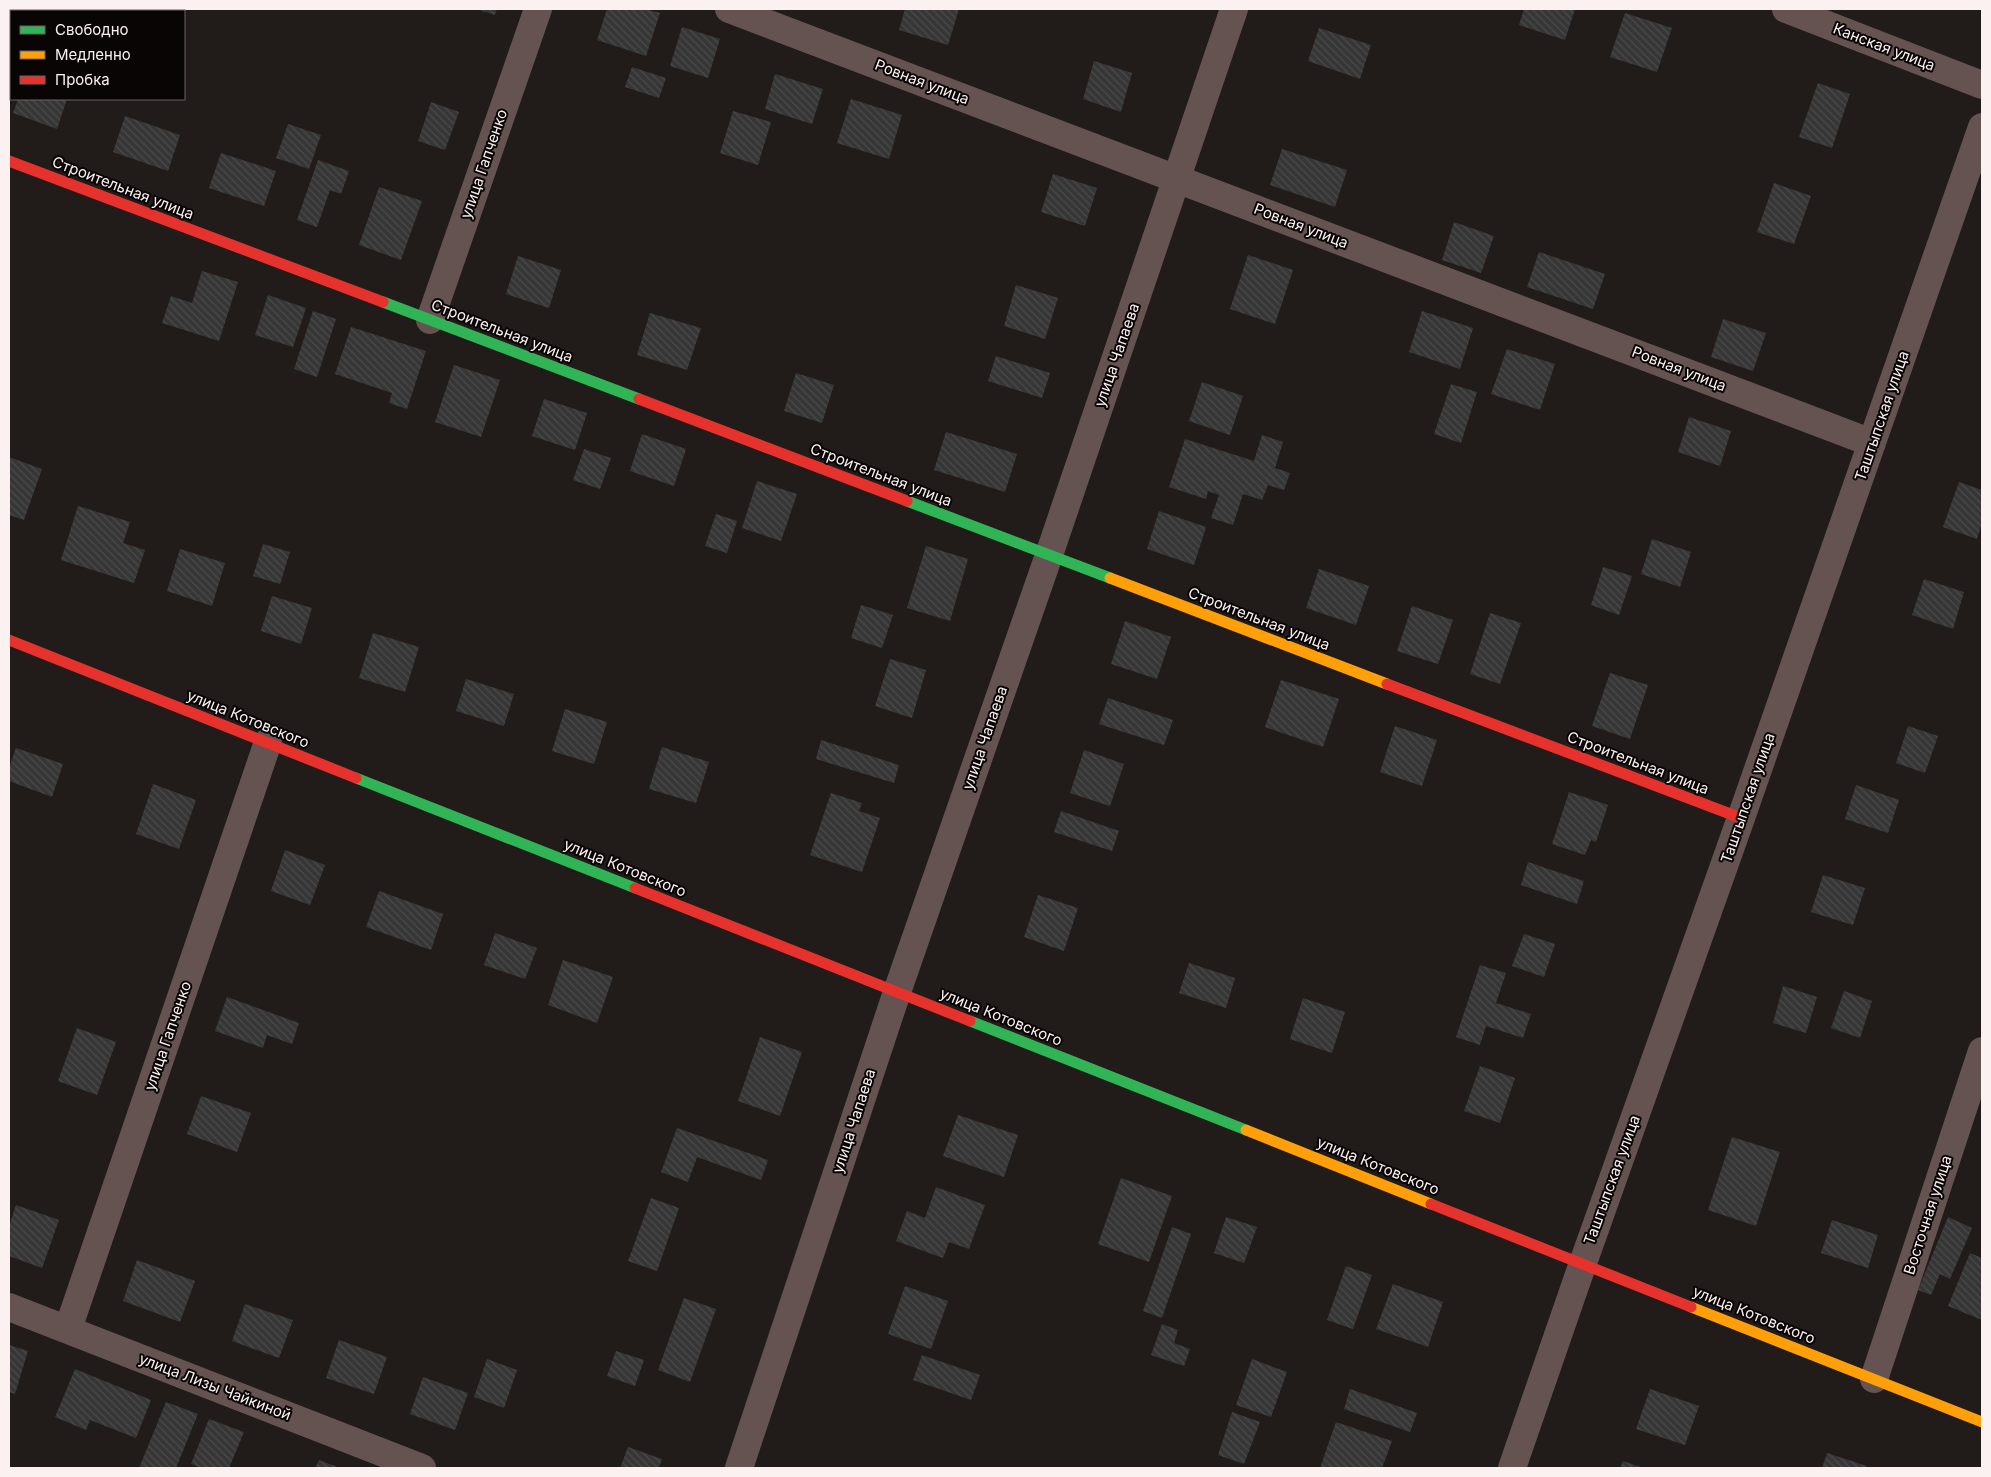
<svg xmlns="http://www.w3.org/2000/svg" width="1991" height="1477" font-family="Inter,sans-serif">
	<style>
		.building { fill: url(#building-back-hatch) }
		.lines { fill: none; stroke-linecap: round; stroke-linejoin: round }
		.street { stroke: #655352; stroke-width: 28 }
		.fast { stroke: #30b455; stroke-width: 11 }
		.slow { stroke: #ff9f0a; stroke-width: 11 }
		.jam { stroke: #e5322d; stroke-width: 11 }
		.labels { text-anchor: middle; stroke-width: 4; stroke-linejoin: round; paint-order: stroke }
		.street-label { font-size: 15px; fill: #faf1f0; stroke: #0a0505 }
	</style>
	<defs>
		<pattern id="building-back-hatch" width="6" height="6" patternUnits="userSpaceOnUse" patternTransform="scale(1.25)"><rect width="6" height="6" fill="#373637"/><path d="M-1 5l2 2M0 0l6 6M5-1l2 2" fill="none" stroke="#4b4a4a"/></pattern>
	</defs>
	<rect width="100%" height="100%" fill="#211b1a"/>
	<path class="building" d="M 476,9 L 497,9 L 495,15 Z
		M 607,9 L 645,9 L 660,13 L 646,56 L 597,40 Z
		M 905,9 L 959,9 L 948,45 L 899,30 Z
		M 1524,9 L 1575,9 L 1565,40 L 1519,25 Z
		M 1625,13 L 1672,28 L 1657,72 L 1610,57 Z
		M 682,27 L 720,39 L 708,78 L 670,66 Z
		M 1319,28 L 1371,45 L 1360,79 L 1308,61 Z
		M 1094,61 L 1132,73 L 1121,112 L 1083,99 Z
		M 632,67 L 666,78 L 659,98 L 625,87 Z
		M 775,74 L 823,89 L 812,124 L 765,109 Z
		M 1818,83 L 1850,94 L 1832,148 L 1799,137 Z
		M 18,99 L 67,99 L 57,129 L 13,113 Z
		M 851,99 L 902,115 L 889,159 L 837,143 Z
		M 431,102 L 459,112 L 445,150 L 418,141 Z
		M 733,111 L 771,122 L 758,165 L 720,153 Z
		M 125,116 L 180,135 L 168,171 L 113,152 Z
		M 288,124 L 321,135 L 309,169 L 276,158 Z
		M 1282,149 L 1347,170 L 1335,207 L 1270,185 Z
		M 221,153 L 276,171 L 264,206 L 209,188 Z
		M 318,160 L 349,171 L 341,194 L 330,190 L 317,227 L 297,220 Z
		M 1053,174 L 1097,188 L 1085,226 L 1041,212 Z
		M 1774,183 L 1811,196 L 1794,244 L 1757,232 Z
		M 379,187 L 422,201 L 401,260 L 359,245 Z
		M 1454,222 L 1494,236 L 1481,273 L 1442,260 Z
		M 1539,252 L 1605,274 L 1593,309 L 1527,287 Z
		M 1248,255 L 1293,270 L 1275,324 L 1230,309 Z
		M 518,256 L 561,270 L 549,308 L 506,294 Z
		M 202,271 L 238,282 L 219,341 L 162,323 L 171,296 L 192,303 Z
		M 1016,285 L 1058,298 L 1045,339 L 1004,326 Z
		M 268,295 L 306,308 L 293,347 L 255,335 Z
		M 313,311 L 336,319 L 317,377 L 294,369 Z
		M 1422,311 L 1473,328 L 1460,369 L 1409,352 Z
		M 650,313 L 701,328 L 687,370 L 637,355 Z
		M 1723,319 L 1766,333 L 1753,371 L 1711,357 Z
		M 351,327 L 426,351 L 407,409 L 389,403 L 392,393 L 335,374 Z
		M 1507,349 L 1555,364 L 1540,410 L 1491,394 Z
		M 996,356 L 1050,373 L 1042,398 L 988,381 Z
		M 454,365 L 500,380 L 481,437 L 435,422 Z
		M 796,373 L 834,385 L 822,423 L 784,411 Z
		M 1202,382 L 1243,396 L 1230,435 L 1189,421 Z
		M 1451,384 L 1477,392 L 1461,443 L 1434,434 Z
		M 544,399 L 587,413 L 575,450 L 532,436 Z
		M 1689,417 L 1731,431 L 1720,466 L 1678,452 Z
		M 946,432 L 1017,454 L 1005,492 L 934,470 Z
		M 642,434 L 686,449 L 674,486 L 630,471 Z
		M 1262,435 L 1283,442 L 1275,468 L 1290,473 L 1284,490 L 1268,485 L 1262,500 L 1243,494 L 1233,525 L 1211,518 L 1219,495 L 1208,491 L 1206,499 L 1169,487 L 1185,439 L 1254,461 Z
		M 584,449 L 611,458 L 600,489 L 573,480 Z
		M 9,457 L 42,469 L 24,520 L 9,515 Z
		M 757,481 L 797,494 L 781,541 L 742,528 Z
		M 1959,482 L 1982,490 L 1982,523 L 1977,539 L 1943,527 Z
		M 78,506 L 130,522 L 123,543 L 145,550 L 134,583 L 61,560 Z
		M 1159,511 L 1206,527 L 1194,565 L 1147,549 Z
		M 716,514 L 737,521 L 727,553 L 705,546 Z
		M 1652,539 L 1691,552 L 1680,587 L 1641,574 Z
		M 263,544 L 290,552 L 280,584 L 253,576 Z
		M 926,546 L 968,559 L 950,621 L 907,608 Z
		M 180,549 L 225,563 L 212,606 L 167,591 Z
		M 1603,567 L 1632,576 L 1619,615 L 1591,605 Z
		M 1319,569 L 1369,586 L 1356,625 L 1306,608 Z
		M 1924,579 L 1964,592 L 1953,629 L 1912,615 Z
		M 272,596 L 312,608 L 301,644 L 261,631 Z
		M 861,605 L 893,615 L 882,648 L 851,638 Z
		M 1412,606 L 1453,620 L 1438,664 L 1397,651 Z
		M 1490,613 L 1521,623 L 1500,684 L 1470,674 Z
		M 1125,621 L 1171,637 L 1157,679 L 1111,664 Z
		M 373,633 L 419,647 L 405,692 L 359,678 Z
		M 890,659 L 926,670 L 912,718 L 875,706 Z
		M 1610,673 L 1648,685 L 1630,739 L 1592,726 Z
		M 466,679 L 514,694 L 504,726 L 456,711 Z
		M 1281,680 L 1339,699 L 1323,747 L 1265,727 Z
		M 1108,698 L 1173,720 L 1164,745 L 1099,724 Z
		M 565,709 L 607,722 L 594,764 L 552,751 Z
		M 1395,726 L 1437,740 L 1422,786 L 1380,772 Z
		M 1908,726 L 1938,736 L 1925,773 L 1896,763 Z
		M 821,740 L 899,765 L 894,783 L 816,759 Z
		M 662,747 L 709,762 L 696,803 L 649,789 Z
		M 16,748 L 63,764 L 52,797 L 9,781 L 9,768 Z
		M 1084,750 L 1124,764 L 1110,806 L 1070,793 Z
		M 153,784 L 196,800 L 179,849 L 136,834 Z
		M 1856,785 L 1899,800 L 1888,833 L 1845,819 Z
		M 1569,792 L 1608,805 L 1596,842 L 1591,840 L 1585,855 L 1552,844 Z
		M 831,793 L 862,803 L 859,811 L 880,818 L 862,872 L 810,855 Z
		M 1061,811 L 1119,831 L 1112,851 L 1054,832 Z
		M 285,850 L 325,865 L 310,905 L 271,891 Z
		M 1528,862 L 1584,881 L 1577,904 L 1521,885 Z
		M 1823,875 L 1865,888 L 1853,925 L 1811,912 Z
		M 379,891 L 443,914 L 431,950 L 366,927 Z
		M 1038,895 L 1078,908 L 1064,951 L 1024,937 Z
		M 495,933 L 537,948 L 525,979 L 484,965 Z
		M 1524,934 L 1555,944 L 1544,977 L 1512,966 Z
		M 563,960 L 613,977 L 597,1023 L 548,1005 Z
		M 1189,963 L 1235,978 L 1226,1008 L 1179,993 Z
		M 1480,965 L 1506,973 L 1496,1003 L 1531,1014 L 1523,1038 L 1486,1026 L 1480,1045 L 1456,1037 Z
		M 1783,986 L 1817,997 L 1806,1033 L 1773,1023 Z
		M 1844,991 L 1872,1001 L 1860,1038 L 1831,1028 Z
		M 227,997 L 299,1023 L 292,1044 L 267,1035 L 263,1048 L 215,1031 Z
		M 1303,998 L 1345,1012 L 1332,1053 L 1290,1039 Z
		M 77,1028 L 116,1042 L 97,1095 L 58,1081 Z
		M 760,1037 L 802,1052 L 780,1116 L 738,1101 Z
		M 1480,1066 L 1515,1078 L 1500,1123 L 1464,1111 Z
		M 201,1096 L 251,1113 L 237,1152 L 187,1134 Z
		M 958,1115 L 1018,1135 L 1004,1177 L 943,1156 Z
		M 677,1128 L 768,1160 L 761,1180 L 697,1157 L 688,1182 L 661,1172 Z
		M 1732,1137 L 1780,1152 L 1756,1226 L 1708,1210 Z
		M 1121,1178 L 1172,1196 L 1149,1262 L 1098,1244 Z
		M 936,1187 L 985,1205 L 969,1249 L 949,1242 L 943,1258 L 896,1241 L 907,1211 L 925,1218 Z
		M 651,1198 L 679,1208 L 657,1271 L 628,1261 Z
		M 16,1205 L 59,1220 L 42,1268 L 9,1256 L 9,1226 Z
		M 1226,1217 L 1257,1227 L 1244,1263 L 1214,1253 Z
		M 1948,1217 L 1972,1228 L 1950,1279 L 1940,1274 L 1931,1295 L 1918,1290 Z
		M 1832,1220 L 1878,1235 L 1868,1268 L 1821,1253 Z
		M 1172,1227 L 1191,1234 L 1162,1318 L 1143,1311 Z
		M 1970,1253 L 1982,1258 L 1982,1320 L 1948,1306 Z
		M 137,1260 L 195,1281 L 180,1322 L 123,1301 Z
		M 1346,1266 L 1372,1275 L 1353,1329 L 1327,1320 Z
		M 1393,1284 L 1443,1302 L 1428,1347 L 1376,1329 Z
		M 905,1286 L 948,1301 L 931,1349 L 888,1334 Z
		M 684,1298 L 716,1309 L 690,1382 L 658,1370 Z
		M 245,1304 L 293,1320 L 279,1358 L 232,1341 Z
		M 1162,1324 L 1178,1330 L 1174,1343 L 1190,1349 L 1184,1366 L 1151,1355 Z
		M 339,1340 L 387,1357 L 374,1394 L 326,1378 Z
		M 9,1345 L 28,1351 L 15,1394 L 9,1392 Z
		M 616,1351 L 644,1360 L 635,1386 L 607,1376 Z
		M 922,1355 L 980,1375 L 971,1400 L 913,1380 Z
		M 487,1359 L 517,1370 L 504,1408 L 474,1397 Z
		M 1252,1359 L 1287,1372 L 1271,1417 L 1236,1405 Z
		M 75,1369 L 151,1400 L 136,1438 L 90,1420 L 86,1430 L 55,1417 Z
		M 423,1377 L 468,1393 L 455,1430 L 410,1414 Z
		M 1350,1389 L 1417,1413 L 1410,1432 L 1344,1409 Z
		M 1650,1389 L 1699,1406 L 1685,1445 L 1636,1429 Z
		M 166,1402 L 198,1414 L 176,1468 L 139,1468 Z
		M 1232,1412 L 1260,1422 L 1244,1464 L 1218,1455 Z
		M 209,1419 L 244,1432 L 229,1468 L 201,1468 L 191,1464 Z
		M 1336,1422 L 1392,1441 L 1382,1468 L 1320,1468 Z
		M 628,1447 L 662,1459 L 659,1468 L 620,1468 Z
		M 1827,1453 L 1867,1466 L 1866,1468 L 1822,1468 Z
		M 319,1460 L 340,1468 L 315,1468 Z
		M 1623,1461 L 1644,1468 L 1620,1468 Z"/>
	<g class="lines">
		<path class="street" d="M 729,9 L 1872,443
			M 1786,9 L 1982,85
			M 430,320 L 538,9
			M 9,1307 L 422,1468
			M 68,1329 L 268,742
			M 1874,1379 L 1982,1051
			M 739,1468 L 897,992 L 1049,555 L 1234,9
			M 1512,1468 L 1583,1263 L 1741,818 L 1982,127"/>
		<path class="fast" d="M 383,302 L 639,399
			M 907,501 L 1110,578
			M 356,778 L 635,888
			M 970,1021 L 1246,1130"/>
		<path class="slow" d="M 1110,578 L 1387,684
			M 1246,1130 L 1431,1204
			M 1691,1307 L 1982,1422"/>
		<path class="jam" d="M 9,161 L 383,302
			M 639,399 L 907,501
			M 9,640 L 356,778
			M 1387,684 L 1741,818
			M 635,888 L 970,1021
			M 1431,1204 L 1691,1307"/>
	</g>
	<g class="labels">
		<g class="street-label">
			<text transform="translate(1884 47) rotate(21)" y="5">Канская улица</text>
			<text transform="translate(922 82) rotate(21)" y="5">Ровная улица</text>
			<text transform="translate(484 164) rotate(-71)" y="5">улица Гапченко</text>
			<text transform="translate(123 188) rotate(21)" y="5">Строительная улица</text>
			<text transform="translate(1301 226) rotate(21)" y="5">Ровная улица</text>
			<text transform="translate(502 331) rotate(21)" y="5">Строительная улица</text>
			<text transform="translate(1117 355) rotate(-71)" y="5">улица Чапаева</text>
			<text transform="translate(1679 369) rotate(21)" y="5">Ровная улица</text>
			<text transform="translate(1882 416) rotate(-71)" y="5">Таштыпская улица</text>
			<text transform="translate(881 475) rotate(21)" y="5">Строительная улица</text>
			<text transform="translate(1259 619) rotate(21)" y="5">Строительная улица</text>
			<text transform="translate(248 719) rotate(22)" y="5">улица Котовского</text>
			<text transform="translate(985 738) rotate(-71)" y="5">улица Чапаева</text>
			<text transform="translate(1638 763) rotate(21)" y="5">Строительная улица</text>
			<text transform="translate(1748 798) rotate(-71)" y="5">Таштыпская улица</text>
			<text transform="translate(625 868) rotate(22)" y="5">улица Котовского</text>
			<text transform="translate(1001 1017) rotate(22)" y="5">улица Котовского</text>
			<text transform="translate(168 1036) rotate(-71)" y="5">улица Гапченко</text>
			<text transform="translate(854 1121) rotate(-72)" y="5">улица Чапаева</text>
			<text transform="translate(1378 1166) rotate(22)" y="5">улица Котовского</text>
			<text transform="translate(1612 1180) rotate(-70)" y="5">Таштыпская улица</text>
			<text transform="translate(1928 1215) rotate(-72)" y="5">Восточная улица</text>
			<text transform="translate(1754 1315) rotate(22)" y="5">улица Котовского</text>
			<text transform="translate(215 1387) rotate(21)" y="5">улица Лизы Чайкиной</text>
		</g>
	</g>
	<rect width="1991" height="1477" fill="none" stroke="#faf1f0" stroke-width="20"/>
	<rect x="10" y="10" width="175" height="90" fill="#0a0505" stroke="#6a6363"/>
	<rect x="20" y="26" width="25" height="8" fill="#30b455" stroke="#6a6363"/>
	<text x="55" y="35" font-size="15" fill="#faf1f0">Свободно</text>
	<rect x="20" y="51" width="25" height="8" fill="#ff9f0a" stroke="#6a6363"/>
	<text x="55" y="60" font-size="15" fill="#faf1f0">Медленно</text>
	<rect x="20" y="76" width="25" height="8" fill="#e5322d" stroke="#6a6363"/>
	<text x="55" y="85" font-size="15" fill="#faf1f0">Пробка</text>
</svg>
